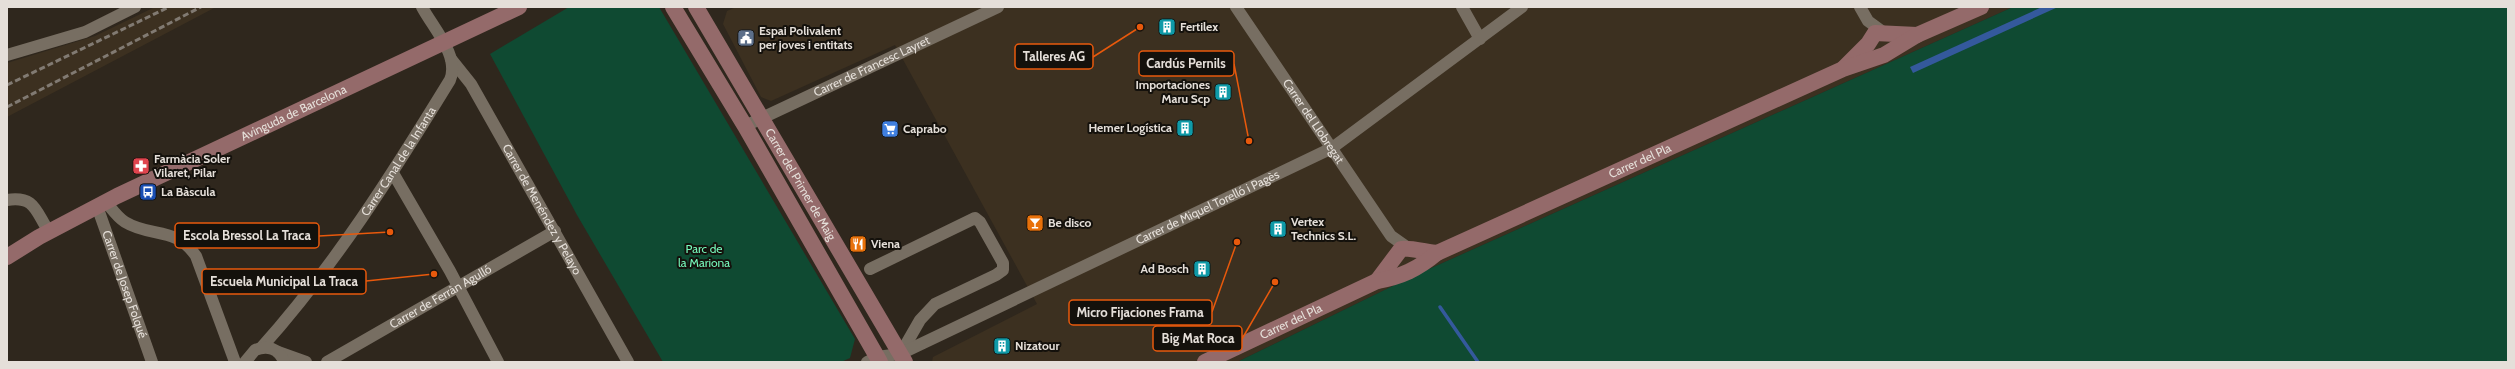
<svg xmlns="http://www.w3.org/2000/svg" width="2515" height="369" font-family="Cabin,sans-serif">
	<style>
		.built { fill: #3c3020 }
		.green { fill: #0f4a32 }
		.water { fill: #34599c }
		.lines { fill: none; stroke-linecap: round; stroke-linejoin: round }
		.stream { stroke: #34599c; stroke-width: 3.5 }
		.street { stroke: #776e62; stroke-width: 12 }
		.secondary { stroke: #946a6a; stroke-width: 16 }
		.rail { stroke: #817a72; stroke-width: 3; stroke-dasharray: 6 3; stroke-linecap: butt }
		.labels { text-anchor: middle; stroke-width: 4; stroke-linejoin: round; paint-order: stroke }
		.poi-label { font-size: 12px; font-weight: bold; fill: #e5dfd9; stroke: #14110c; text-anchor: start }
		.street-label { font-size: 12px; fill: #e5dfd9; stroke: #14110c }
		.park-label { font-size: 12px; fill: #76f9bb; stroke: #14110c }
		.leader { fill: none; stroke: #e8590c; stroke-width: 1.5 }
		.callout-dot { fill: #e8590c; stroke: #14110c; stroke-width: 1.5 }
		.callout { fill: #14110c; stroke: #e8590c; stroke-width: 1.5 }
		.callout-label { font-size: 13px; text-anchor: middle; font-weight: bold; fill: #e5dfd9 }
	</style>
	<rect width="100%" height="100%" fill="#2f271d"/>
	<path class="built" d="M 155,7 L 216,7 L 7,117 L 7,63 L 95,36 Z
		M 736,7 L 2013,7 L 1409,278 L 1237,362 L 932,362 L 933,357 L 1037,304 L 895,45 L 771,101 L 761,97 L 723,24 L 727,11 Z"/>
	<path class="green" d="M 569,7 L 659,7 L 855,339 L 850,358 L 841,362 L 663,362 L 577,215 L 490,54 Z
		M 2013,7 L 2508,7 L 2508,362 L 1237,362 L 1409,278 Z"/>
	<path class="water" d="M 2042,7 L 2058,7 L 1913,73 L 1910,67 Z"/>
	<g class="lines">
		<path class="stream" d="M 1440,307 L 1478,362"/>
		<g class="street">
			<path id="s1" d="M 1236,7 L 1391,236 L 1408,248"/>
			<path d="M 1462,7 L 1480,39"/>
			<path d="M 1860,7 L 1868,21 L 1883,32"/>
			<path d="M 7,55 L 85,32 L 135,7"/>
			<path id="s2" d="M 451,59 L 471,84 L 628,362"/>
			<path id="s3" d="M 745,126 L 998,7"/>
			<path d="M 393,173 L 450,271 L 498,362"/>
			<path d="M 7,200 C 35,196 35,210 49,232"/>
			<path d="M 106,202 C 112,209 117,217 125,222 C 151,238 176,226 196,256 L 235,362"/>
			<path id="s4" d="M 97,206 L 152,362"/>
			<path d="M 870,269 L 975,218 L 980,222 L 1003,263 L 1003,270 L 996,275 L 935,304 L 920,320 L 901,353"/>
			<path id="s5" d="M 261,348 C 334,267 393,173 450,80 C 460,56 433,28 422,7"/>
			<path d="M 278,352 L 306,362"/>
			<path d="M 245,362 L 255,350 C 267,345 279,348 284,362"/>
			<path id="s6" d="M 327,362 L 555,231"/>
			<path id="s7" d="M 867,362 L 877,357 L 900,354 L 1332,148 L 1522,7"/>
		</g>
		<g class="secondary">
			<path d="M 673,7 L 745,126 L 880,362"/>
			<path id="s8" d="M 696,7 L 905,362"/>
			<path d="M 1844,68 L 1868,44 L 1875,33 L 1917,35"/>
			<path id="s9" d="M 7,257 L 39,237 L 117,196 L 519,7"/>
			<path d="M 1377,281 L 1401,249 C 1407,247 1427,252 1437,253"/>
			<path id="s10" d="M 1205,362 L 1377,281 C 1401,277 1418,269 1437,253 L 1843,69 L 1884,55 L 1917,35 L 1981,7"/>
		</g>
		<path class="rail" d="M 7,85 L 169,7
			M 7,107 L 201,7"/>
	</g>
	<defs>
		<symbol id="building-square" viewBox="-11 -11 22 22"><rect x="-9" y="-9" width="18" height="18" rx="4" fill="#0f9aa8" stroke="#14110c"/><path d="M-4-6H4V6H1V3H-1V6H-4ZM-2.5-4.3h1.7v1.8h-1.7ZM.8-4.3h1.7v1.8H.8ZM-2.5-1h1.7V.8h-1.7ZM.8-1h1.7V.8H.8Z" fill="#fff"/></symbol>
		<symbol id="civic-square" viewBox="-11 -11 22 22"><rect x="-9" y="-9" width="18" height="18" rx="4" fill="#5c6f8a" stroke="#14110c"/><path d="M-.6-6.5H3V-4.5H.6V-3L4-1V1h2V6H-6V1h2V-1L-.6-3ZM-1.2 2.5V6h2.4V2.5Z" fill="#fff"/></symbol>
		<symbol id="supermarket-square" viewBox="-11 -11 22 22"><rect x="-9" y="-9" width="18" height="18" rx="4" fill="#3f7fe0" stroke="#14110c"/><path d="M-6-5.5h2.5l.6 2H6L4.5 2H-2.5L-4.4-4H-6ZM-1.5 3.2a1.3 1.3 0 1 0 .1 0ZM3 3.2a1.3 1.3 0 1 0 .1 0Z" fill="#fff"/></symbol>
		<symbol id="pharmacy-square" viewBox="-11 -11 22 22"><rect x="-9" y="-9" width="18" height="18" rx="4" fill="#e0444e" stroke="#14110c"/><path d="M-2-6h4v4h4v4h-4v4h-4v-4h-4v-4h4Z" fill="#fff"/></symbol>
		<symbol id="bus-square" viewBox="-11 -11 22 22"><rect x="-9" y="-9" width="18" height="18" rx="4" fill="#1a4fb4" stroke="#14110c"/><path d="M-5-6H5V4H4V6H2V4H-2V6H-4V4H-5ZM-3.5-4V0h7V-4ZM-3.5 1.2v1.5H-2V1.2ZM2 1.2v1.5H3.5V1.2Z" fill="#fff"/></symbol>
		<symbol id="bar-square" viewBox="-11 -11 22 22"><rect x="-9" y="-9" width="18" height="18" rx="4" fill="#e8710a" stroke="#14110c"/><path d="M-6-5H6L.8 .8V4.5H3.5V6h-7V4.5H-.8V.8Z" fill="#fff"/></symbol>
		<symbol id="restaurant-square" viewBox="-11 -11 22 22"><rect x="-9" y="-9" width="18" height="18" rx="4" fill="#e8710a" stroke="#14110c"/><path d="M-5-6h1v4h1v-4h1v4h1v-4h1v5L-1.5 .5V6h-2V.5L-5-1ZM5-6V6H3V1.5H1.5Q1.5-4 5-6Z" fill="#fff"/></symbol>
	</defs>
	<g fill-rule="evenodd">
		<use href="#building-square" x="1157" y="17" width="20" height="20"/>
		<use href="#civic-square" x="736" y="28" width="20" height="20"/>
		<use href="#building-square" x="1213" y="82" width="20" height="20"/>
		<use href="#building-square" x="1175" y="118" width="20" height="20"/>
		<use href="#supermarket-square" x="880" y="119" width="20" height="20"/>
		<use href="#pharmacy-square" x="131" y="156" width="20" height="20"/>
		<use href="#bus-square" x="138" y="182" width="20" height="20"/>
		<use href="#bar-square" x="1025" y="213" width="20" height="20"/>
		<use href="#building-square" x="1268" y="219" width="20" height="20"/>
		<use href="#restaurant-square" x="848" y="234" width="20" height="20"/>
		<use href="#building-square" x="1192" y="259" width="20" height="20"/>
		<use href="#building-square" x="992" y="336" width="20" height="20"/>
	</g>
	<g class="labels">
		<g class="poi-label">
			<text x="1180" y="31">Fertilex</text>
			<text x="759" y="35">Espai Polivalent<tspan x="759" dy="14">per joves i entitats</tspan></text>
			<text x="1210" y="89" text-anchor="end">Importaciones<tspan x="1210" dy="14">Maru Scp</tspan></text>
			<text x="1172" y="132" text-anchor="end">Hemer Logística</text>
			<text x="903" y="133">Caprabo</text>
			<text x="154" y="163">Farmàcia Soler<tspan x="154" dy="14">Vilaret, Pilar</tspan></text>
			<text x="161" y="196">La Bàscula</text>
			<text x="1291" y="226">Vertex<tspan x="1291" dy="14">Technics S.L.</tspan></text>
			<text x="1048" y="227">Be disco</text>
			<text x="871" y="248">Viena</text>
			<text x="1189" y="273" text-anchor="end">Ad Bosch</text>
			<text x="1015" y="350">Nizatour</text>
		</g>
		<g class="street-label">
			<text dy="4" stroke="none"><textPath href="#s3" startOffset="140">Carrer de Francesc Layret</textPath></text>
			<text dy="4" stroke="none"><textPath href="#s9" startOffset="321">Avinguda de Barcelona</textPath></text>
			<text dy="4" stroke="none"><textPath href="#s1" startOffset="138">Carrer del Llobregat</textPath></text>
			<text dy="4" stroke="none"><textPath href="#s5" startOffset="232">Carrer Canal de la Infanta</textPath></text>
			<text dy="4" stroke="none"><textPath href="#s10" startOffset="480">Carrer del Pla</textPath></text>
			<text dy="4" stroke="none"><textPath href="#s8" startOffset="206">Carrer del Primer de Maig</textPath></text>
			<text dy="4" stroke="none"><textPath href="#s7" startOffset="375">Carrer de Miquel Torelló i Pagès</textPath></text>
			<text dy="4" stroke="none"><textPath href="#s2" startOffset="176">Carrer de Menéndez y Pelayo</textPath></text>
			<text dy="4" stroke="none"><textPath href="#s4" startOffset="83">Carrer de Josep Folqué</textPath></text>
			<text dy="4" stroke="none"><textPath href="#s6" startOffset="131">Carrer de Ferràn Agulló</textPath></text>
			<text dy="4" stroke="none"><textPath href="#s10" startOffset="95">Carrer del Pla</textPath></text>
		</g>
		<g class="park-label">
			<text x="704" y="253">Parc de<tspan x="704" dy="14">la Mariona</tspan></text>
		</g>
	</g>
	<path class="leader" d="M1140 27L1093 57M1249 141L1234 64M390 232L319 236M434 274L366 281M1237 242L1212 312M1275 282L1242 339"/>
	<g class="callout-dot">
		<circle cx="1140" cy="27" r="4"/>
		<circle cx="1249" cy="141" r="4"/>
		<circle cx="390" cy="232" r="4"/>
		<circle cx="434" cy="274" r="4"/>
		<circle cx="1237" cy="242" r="4"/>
		<circle cx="1275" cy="282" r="4"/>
	</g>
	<g class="callout">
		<rect x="1015" y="44" width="78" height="25" rx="4"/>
		<rect x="1139" y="51" width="95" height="25" rx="4"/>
		<rect x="175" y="223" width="144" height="25" rx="4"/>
		<rect x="202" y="269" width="164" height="25" rx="4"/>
		<rect x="1069" y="300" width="143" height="25" rx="4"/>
		<rect x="1153" y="326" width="89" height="25" rx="4"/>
	</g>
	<g class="callout-label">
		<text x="1054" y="61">Talleres AG</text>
		<text x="1186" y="68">Cardús Pernils</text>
		<text x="247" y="240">Escola Bressol La Traca</text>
		<text x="284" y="286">Escuela Municipal La Traca</text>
		<text x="1140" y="317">Micro Fijaciones Frama</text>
		<text x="1198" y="343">Big Mat Roca</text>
	</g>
	<rect width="2515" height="369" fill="none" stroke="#e5dfd9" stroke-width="16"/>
</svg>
